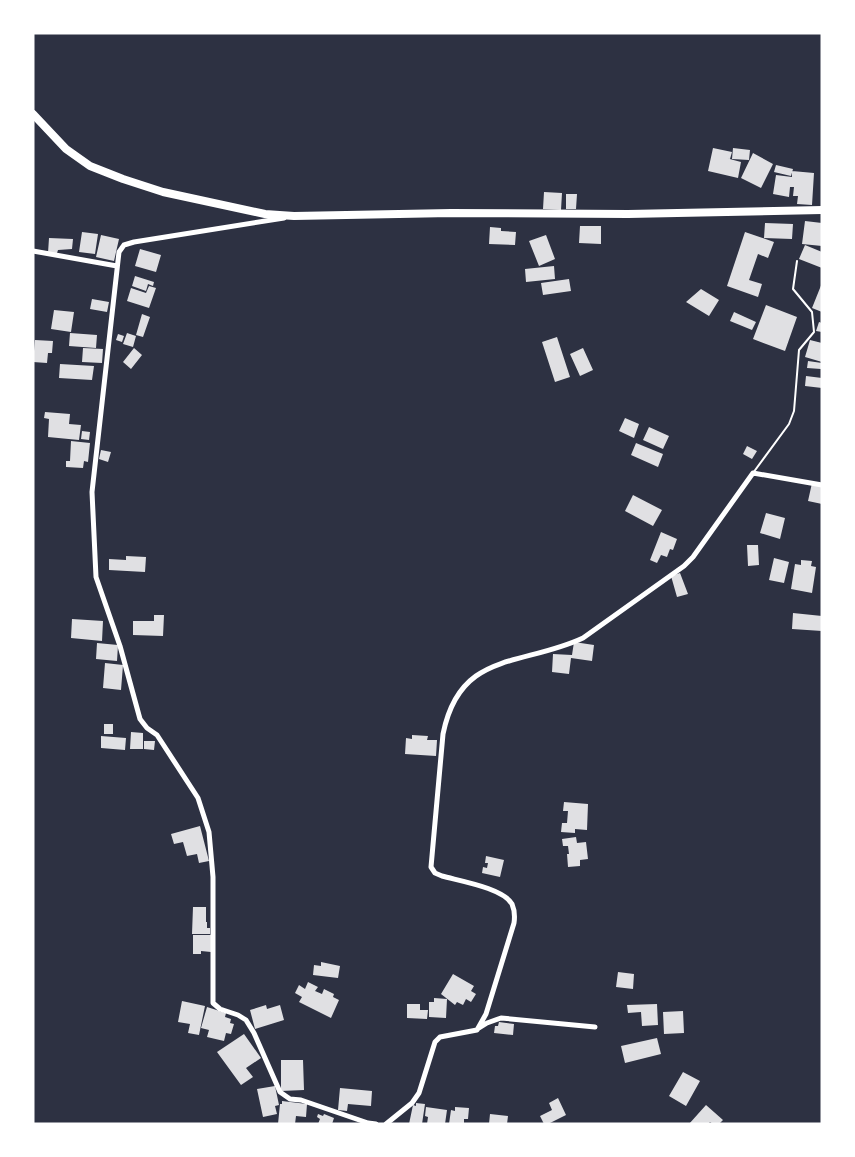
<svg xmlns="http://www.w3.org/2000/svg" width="855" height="1157" font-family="Karla,sans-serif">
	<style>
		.building { fill: #e0e0e3 }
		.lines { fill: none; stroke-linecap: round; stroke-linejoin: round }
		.service { stroke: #fff; stroke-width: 2 }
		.minor { stroke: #fff; stroke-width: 5 }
		.secondary { stroke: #fff; stroke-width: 8 }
	</style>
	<rect width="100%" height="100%" fill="#2d3142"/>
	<path class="building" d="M 713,148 L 732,152 L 730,159 L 726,158 L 741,162 L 738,178 L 708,171 Z
		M 733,148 L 750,150 L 749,160 L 732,159 Z
		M 753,153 L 773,164 L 761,188 L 741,178 Z
		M 776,165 L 793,169 L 791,176 L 774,172 Z
		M 792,171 L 814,173 L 812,205 L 797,204 L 798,196 L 793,196 L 794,187 L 790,187 L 789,197 L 773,194 L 776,175 L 792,177 Z
		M 544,192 L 562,193 L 561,210 L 543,209 Z
		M 566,194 L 577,194 L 576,209 L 566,209 Z
		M 805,221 L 822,223 L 822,246 L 802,244 Z
		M 765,223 L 793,224 L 792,239 L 764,238 Z
		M 580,226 L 601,226 L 601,244 L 579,243 Z
		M 490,227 L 501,228 L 501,231 L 516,232 L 515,245 L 489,244 Z
		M 82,232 L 98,234 L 95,254 L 79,252 Z
		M 745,232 L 774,242 L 768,258 L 758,254 L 749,280 L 762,284 L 758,297 L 727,286 Z
		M 101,235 L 119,239 L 114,261 L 96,257 Z
		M 546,235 L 555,259 L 539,266 L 529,241 Z
		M 49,238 L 73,239 L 72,249 L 58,250 L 57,253 L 48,253 Z
		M 805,245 L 822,252 L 822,268 L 799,259 Z
		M 140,249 L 161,255 L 156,272 L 135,266 Z
		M 554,266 L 555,279 L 526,282 L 525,269 Z
		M 135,276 L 154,282 L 153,286 L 148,284 L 146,291 L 132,286 Z
		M 569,279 L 571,291 L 543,295 L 541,283 Z
		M 822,283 L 822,312 L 812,308 Z
		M 149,286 L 156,288 L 149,308 L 127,301 L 131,288 L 146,293 Z
		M 701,289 L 719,300 L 709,316 L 686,302 Z
		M 92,299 L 109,302 L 107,312 L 90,309 Z
		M 766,305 L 797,317 L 785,351 L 753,339 Z
		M 54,310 L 74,312 L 71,332 L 51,329 Z
		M 734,312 L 756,322 L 752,330 L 730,321 Z
		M 142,314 L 150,317 L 143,337 L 136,335 Z
		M 819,322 L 822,323 L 822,332 L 816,331 Z
		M 70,333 L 97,335 L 96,348 L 69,346 Z
		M 127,333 L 136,336 L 133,347 L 123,344 Z
		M 118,334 L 124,336 L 122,342 L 116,340 Z
		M 557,337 L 570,377 L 555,382 L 542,342 Z
		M 35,340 L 53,341 L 52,353 L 48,353 L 47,363 L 33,362 Z
		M 810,340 L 822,343 L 822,362 L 805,357 Z
		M 83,348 L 103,349 L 102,363 L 82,362 Z
		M 134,348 L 142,355 L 131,369 L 123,362 Z
		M 583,348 L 593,370 L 580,376 L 570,354 Z
		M 808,361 L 822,363 L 821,369 L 807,368 Z
		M 60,364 L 94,366 L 92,380 L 59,378 Z
		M 806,376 L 822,378 L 822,388 L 805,386 Z
		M 45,412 L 70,414 L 69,424 L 81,425 L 79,440 L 48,437 L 49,419 L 44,418 Z
		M 625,418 L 639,424 L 634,438 L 619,431 Z
		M 649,427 L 669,436 L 663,449 L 643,440 Z
		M 82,431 L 90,432 L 89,440 L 81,439 Z
		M 71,441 L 90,443 L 88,462 L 84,461 L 83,468 L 66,467 L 66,461 L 70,461 Z
		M 636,443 L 663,454 L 658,467 L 631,455 Z
		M 747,446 L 757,451 L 752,459 L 743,454 Z
		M 101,450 L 111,452 L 108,462 L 99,459 Z
		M 812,483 L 822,486 L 822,504 L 808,501 Z
		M 633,495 L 662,510 L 653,526 L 625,511 Z
		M 766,513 L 785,518 L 780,539 L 760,533 Z
		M 661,532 L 677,539 L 673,550 L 670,549 L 667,557 L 661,555 L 657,563 L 650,560 Z
		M 747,545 L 758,545 L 759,565 L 748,566 Z
		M 126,556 L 146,557 L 145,572 L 109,570 L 109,559 L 126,560 Z
		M 774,558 L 789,562 L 784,583 L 769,580 Z
		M 801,560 L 812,561 L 811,566 L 816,567 L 812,593 L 791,589 L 795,564 L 801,565 Z
		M 680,573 L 688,594 L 677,597 L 671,576 Z
		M 793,613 L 822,616 L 822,631 L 792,629 Z
		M 154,615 L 164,615 L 163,636 L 133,635 L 133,621 L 154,621 Z
		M 72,619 L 103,621 L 102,641 L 71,638 Z
		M 574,642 L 594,645 L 592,661 L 571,658 L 569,674 L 552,672 L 553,654 L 572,655 Z
		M 97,643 L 118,645 L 117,661 L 96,659 Z
		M 105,663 L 123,665 L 121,690 L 103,688 Z
		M 104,724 L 113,724 L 113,734 L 104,734 Z
		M 131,732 L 143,733 L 143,749 L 130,749 Z
		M 412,735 L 428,736 L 427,740 L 437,740 L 436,756 L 405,754 L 406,738 L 412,739 Z
		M 101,736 L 126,738 L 125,750 L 101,748 Z
		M 144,741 L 155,741 L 154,750 L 144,749 Z
		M 564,802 L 588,804 L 587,830 L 575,829 L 575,833 L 561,832 L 562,823 L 567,823 L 568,811 L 563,811 Z
		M 200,826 L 209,861 L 199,863 L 197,854 L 187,856 L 183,842 L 174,844 L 171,834 Z
		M 576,837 L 577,843 L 586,842 L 588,859 L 580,860 L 580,866 L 568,867 L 567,854 L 569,854 L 568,846 L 563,846 L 562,839 Z
		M 486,856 L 504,860 L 500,877 L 482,873 L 483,867 L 487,868 L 488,863 L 485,863 Z
		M 193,907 L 206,907 L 206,922 L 207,922 L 207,928 L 210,928 L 210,934 L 192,934 Z
		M 193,935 L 211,935 L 211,952 L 201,951 L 201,954 L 193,954 Z
		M 321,962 L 340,966 L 338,978 L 313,975 L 314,965 L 321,966 Z
		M 618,972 L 634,974 L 633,989 L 616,987 Z
		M 453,974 L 474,986 L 471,991 L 476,994 L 471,1002 L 466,999 L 463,1005 L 457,1002 L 455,1005 L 441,994 Z
		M 308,982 L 318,987 L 315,991 L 322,994 L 324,989 L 334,994 L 333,997 L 339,1000 L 331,1018 L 299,1002 L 302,997 L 295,993 L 299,985 L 305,989 Z
		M 434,998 L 447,999 L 446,1018 L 429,1017 L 429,1002 L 434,1002 Z
		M 182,1001 L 205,1006 L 199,1035 L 188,1033 L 190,1024 L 178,1022 Z
		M 407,1004 L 420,1004 L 420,1010 L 428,1010 L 427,1019 L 407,1018 Z
		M 657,1004 L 658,1025 L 642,1026 L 641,1012 L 628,1013 L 627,1005 Z
		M 266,1005 L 267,1009 L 280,1005 L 284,1020 L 255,1029 L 250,1010 Z
		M 207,1007 L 226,1013 L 225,1017 L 231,1019 L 230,1023 L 234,1024 L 231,1034 L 226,1033 L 224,1041 L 207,1037 L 209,1030 L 201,1028 Z
		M 683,1011 L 684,1033 L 664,1034 L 663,1012 Z
		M 499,1022 L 514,1024 L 513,1035 L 494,1033 L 495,1026 L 498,1026 Z
		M 244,1034 L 261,1058 L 246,1068 L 253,1077 L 241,1085 L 217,1052 Z
		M 657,1038 L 661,1054 L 625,1063 L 621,1046 Z
		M 281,1060 L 303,1060 L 304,1090 L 281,1091 Z
		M 683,1072 L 700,1081 L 686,1106 L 669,1096 Z
		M 275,1086 L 279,1105 L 275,1106 L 277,1114 L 263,1117 L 257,1089 Z
		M 340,1088 L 372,1091 L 371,1106 L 348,1104 L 347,1111 L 338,1110 Z
		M 558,1098 L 566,1115 L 548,1124 L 544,1124 L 540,1116 L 552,1110 L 549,1103 Z
		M 282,1101 L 307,1104 L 306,1117 L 296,1116 L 295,1124 L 278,1124 L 280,1104 L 282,1104 Z
		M 416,1103 L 425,1104 L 422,1124 L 409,1124 L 413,1105 L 416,1106 Z
		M 706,1105 L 723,1120 L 719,1124 L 713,1124 L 710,1122 L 708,1124 L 689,1124 Z
		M 426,1107 L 447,1110 L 445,1124 L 427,1124 L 428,1117 L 425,1116 Z
		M 455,1107 L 469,1108 L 468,1119 L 464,1119 L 464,1124 L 449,1124 L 451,1110 L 455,1111 Z
		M 318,1114 L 323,1116 L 324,1114 L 334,1118 L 332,1124 L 318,1124 L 320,1119 L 317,1117 Z
		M 490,1114 L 508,1116 L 507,1124 L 489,1124 Z"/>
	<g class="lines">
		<path class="service" d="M 753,473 L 789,424 L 794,411 L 799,350 L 814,332 L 812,312 L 793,289 L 797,261"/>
		<path class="minor" d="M 284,218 L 134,242 L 124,245 L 119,252 L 92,492 L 96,577 L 120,646 L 140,719 L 147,728 L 157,735 L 198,798 L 209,832 L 213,877 L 213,1003 L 220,1009 L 238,1015 L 246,1020 L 254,1033 L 280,1092 L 290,1099 L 301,1100 L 368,1123 L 376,1124
			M 33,251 L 117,266
			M 479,1028 L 487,1023 L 501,1018 L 595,1027
			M 386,1124 L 412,1103 L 419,1093 L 435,1042 L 440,1037 L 477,1030 L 486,1014 L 514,923 C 515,916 515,911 512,904 C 503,888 460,881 442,876 L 435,873 L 431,867 L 443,734 C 460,650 521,667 583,638 L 684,566 L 693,557 L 753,473 L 822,485"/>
		<path class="secondary" d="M 33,114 L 66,149 L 90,166 L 123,179 L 163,192 L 265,214 L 294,216 L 451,213 L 628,214 L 822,210"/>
	</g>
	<rect width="855" height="1157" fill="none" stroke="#ffffff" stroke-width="69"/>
</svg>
